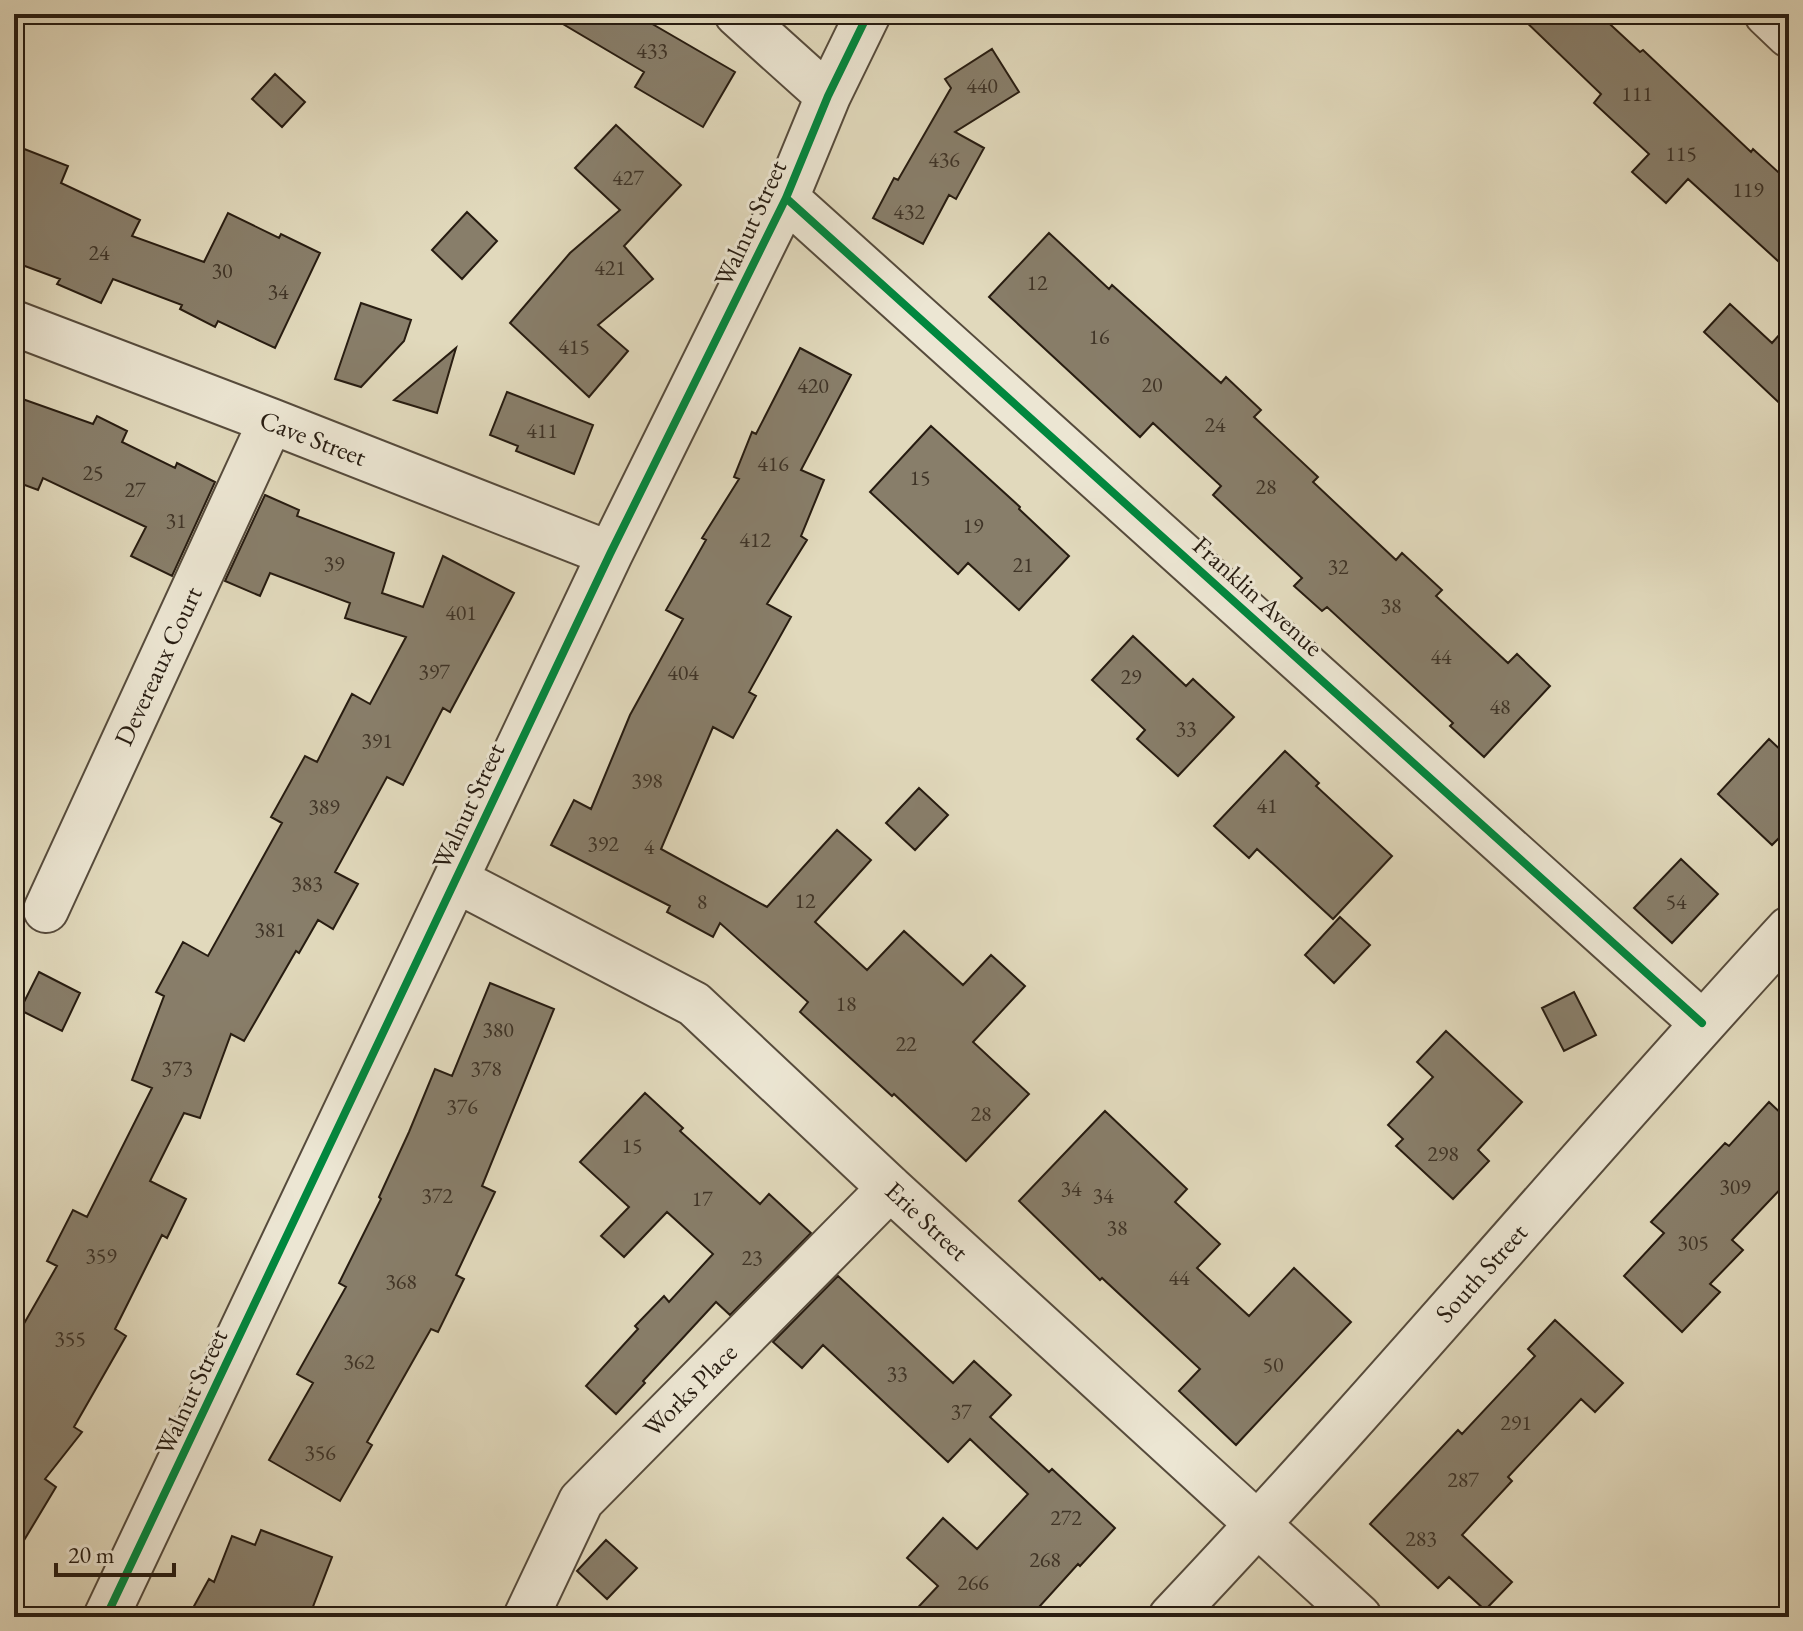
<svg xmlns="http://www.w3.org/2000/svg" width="1803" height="1631" font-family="'EB Garamond',serif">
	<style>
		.building { fill: #887e6a; stroke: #271c11; stroke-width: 2 }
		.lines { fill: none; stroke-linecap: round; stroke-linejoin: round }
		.minor-casing { stroke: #564b3c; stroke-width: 48 }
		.minor { stroke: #ece6d3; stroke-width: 44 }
		.cycleway-casing { stroke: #ece6d3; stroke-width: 13 }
		.cycleway { stroke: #00873e; stroke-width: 8 }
		.labels { text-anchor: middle; stroke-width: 6; stroke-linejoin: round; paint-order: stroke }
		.number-label { font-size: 22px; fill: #3f3427 }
		.street-label { font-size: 26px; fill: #271c11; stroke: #ece6d3 }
	</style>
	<rect width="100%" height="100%" fill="#e1d9bc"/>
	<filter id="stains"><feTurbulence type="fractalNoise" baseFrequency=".0025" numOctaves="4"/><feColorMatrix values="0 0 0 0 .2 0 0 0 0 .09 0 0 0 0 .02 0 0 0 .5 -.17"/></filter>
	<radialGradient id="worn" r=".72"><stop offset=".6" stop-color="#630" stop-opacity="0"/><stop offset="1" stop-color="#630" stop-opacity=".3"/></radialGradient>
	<path class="building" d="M 546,14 L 635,14 L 735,72 L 703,127 L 635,87 L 644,72 Z
		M 1518,14 L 1599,14 L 1640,52 L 1643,50 L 1751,152 L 1753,149 L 1789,182 L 1789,271 L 1688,179 L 1666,203 L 1632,172 L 1649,154 L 1594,103 L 1601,94 Z
		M 992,49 L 1019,92 L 955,132 L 984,148 L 956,199 L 949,195 L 923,244 L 873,218 L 894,178 L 898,180 L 951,88 L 945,79 Z
		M 275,74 L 305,102 L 282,127 L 252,99 Z
		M 616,125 L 681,185 L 624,246 L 653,279 L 598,325 L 628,351 L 589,397 L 510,323 L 570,253 L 620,210 L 575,168 Z
		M 14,145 L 68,166 L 61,183 L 140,220 L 132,236 L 204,262 L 228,213 L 279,238 L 281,234 L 320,253 L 275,348 L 218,321 L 215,327 L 180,309 L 182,305 L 113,279 L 101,303 L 57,284 L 60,279 L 14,262 Z
		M 467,212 L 497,241 L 462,279 L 432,250 Z
		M 1049,233 L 1109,289 L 1112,285 L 1221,383 L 1226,377 L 1261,410 L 1254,417 L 1318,477 L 1313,482 L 1396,560 L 1402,553 L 1442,590 L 1436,596 L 1508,663 L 1517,654 L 1550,686 L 1484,757 L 1450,726 L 1453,723 L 1327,607 L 1322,611 L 1294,586 L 1302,578 L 1213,495 L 1221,486 L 1153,423 L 1140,437 L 989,297 Z
		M 361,303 L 411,320 L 404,341 L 361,387 L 335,379 Z
		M 1730,304 L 1772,343 L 1789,324 L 1789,412 L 1704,332 Z
		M 456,348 L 437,413 L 394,400 Z
		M 800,348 L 851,375 L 801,470 L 824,480 L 801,536 L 807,540 L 767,604 L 791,617 L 749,692 L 756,696 L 733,738 L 713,727 L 661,849 L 767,907 L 837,830 L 871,860 L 815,922 L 867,970 L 904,931 L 963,985 L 991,955 L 1025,986 L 973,1042 L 1029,1094 L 966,1161 L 894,1094 L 892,1096 L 800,1012 L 808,1002 L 720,923 L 713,937 L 667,912 L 670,906 L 551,845 L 574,800 L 591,809 L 630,715 L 683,619 L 666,610 L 706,540 L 702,538 L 739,479 L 734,477 L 752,432 L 756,434 Z
		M 507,392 L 593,425 L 574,474 L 516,451 L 518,446 L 490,435 Z
		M 14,396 L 93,424 L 97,416 L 127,431 L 122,442 L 175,468 L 177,463 L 215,482 L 172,576 L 131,556 L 146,527 L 43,478 L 38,490 L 14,481 Z
		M 931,426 L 1020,507 L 1019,509 L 1069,556 L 1019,610 L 968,563 L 958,574 L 870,492 Z
		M 265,495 L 299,510 L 297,516 L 394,553 L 382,593 L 423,607 L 443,556 L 514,593 L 450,712 L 443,708 L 403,785 L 387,777 L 335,872 L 358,884 L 333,929 L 318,920 L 299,953 L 296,951 L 244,1041 L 231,1034 L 200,1118 L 184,1113 L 150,1181 L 186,1199 L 167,1238 L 162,1235 L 115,1329 L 126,1336 L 74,1427 L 82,1432 L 45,1479 L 56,1487 L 14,1557 L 14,1341 L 57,1266 L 47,1261 L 73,1210 L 87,1217 L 152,1088 L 132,1080 L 164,996 L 156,992 L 183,942 L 208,956 L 282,823 L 271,817 L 305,756 L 317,762 L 352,694 L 370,704 L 406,637 L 345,618 L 350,603 L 270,573 L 260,596 L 225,581 Z
		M 1133,636 L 1186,686 L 1193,679 L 1234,717 L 1178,776 L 1137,739 L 1145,730 L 1092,680 Z
		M 1769,739 L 1789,758 L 1789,828 L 1772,845 L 1718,794 Z
		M 1285,751 L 1319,783 L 1316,786 L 1392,856 L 1333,919 L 1257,849 L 1249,858 L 1214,826 Z
		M 919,788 L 948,815 L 915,850 L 886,823 Z
		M 1681,859 L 1718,894 L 1672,943 L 1634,908 Z
		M 1340,917 L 1370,945 L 1334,983 L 1305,955 Z
		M 39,972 L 80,993 L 62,1031 L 20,1010 Z
		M 490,983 L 554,1009 L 482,1186 L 495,1192 L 456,1275 L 464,1279 L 438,1332 L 431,1329 L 367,1442 L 372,1445 L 340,1501 L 269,1460 L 313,1383 L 297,1374 L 346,1287 L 339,1283 L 381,1199 L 379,1197 L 409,1132 L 435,1069 L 452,1076 Z
		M 1574,992 L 1596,1035 L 1564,1051 L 1542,1008 Z
		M 1446,1031 L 1522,1102 L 1478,1150 L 1489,1161 L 1453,1199 L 1396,1146 L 1403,1139 L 1388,1125 L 1433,1077 L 1417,1062 Z
		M 645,1093 L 683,1128 L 680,1131 L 760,1204 L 769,1194 L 811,1233 L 730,1315 L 716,1302 L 643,1381 L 645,1383 L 616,1414 L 586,1386 L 638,1329 L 635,1326 L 664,1296 L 669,1302 L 713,1254 L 667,1212 L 624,1257 L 601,1236 L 629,1207 L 580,1162 Z
		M 1769,1102 L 1789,1121 L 1789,1180 L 1732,1240 L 1743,1250 L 1710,1284 L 1720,1292 L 1682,1332 L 1624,1276 L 1664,1233 L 1651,1222 L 1725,1143 L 1729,1146 Z
		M 1105,1111 L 1187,1189 L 1175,1202 L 1220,1244 L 1197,1268 L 1249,1316 L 1294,1268 L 1351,1322 L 1236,1445 L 1179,1391 L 1200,1369 L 1102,1278 L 1100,1280 L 1019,1201 Z
		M 838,1276 L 953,1383 L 974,1361 L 1011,1395 L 990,1417 L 1049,1472 L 1052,1469 L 1115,1528 L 1080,1566 L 1078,1564 L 1030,1617 L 909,1617 L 938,1586 L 907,1558 L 943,1518 L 977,1549 L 1028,1494 L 970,1439 L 948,1462 L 823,1345 L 802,1368 L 773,1342 Z
		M 1555,1320 L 1623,1383 L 1595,1412 L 1581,1399 L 1508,1477 L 1512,1481 L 1462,1535 L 1512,1582 L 1485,1610 L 1449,1577 L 1438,1588 L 1370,1524 L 1458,1430 L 1462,1434 L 1535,1356 L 1528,1349 Z
		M 261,1530 L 332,1557 L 309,1617 L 188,1617 L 209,1579 L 214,1582 L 232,1536 L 255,1545 Z
		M 606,1540 L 637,1568 L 607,1599 L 577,1571 Z"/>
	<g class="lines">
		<defs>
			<path id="minor" d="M 737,14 L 828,96
				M 1767,14 L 1789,35
				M 786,198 L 1702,1023
				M 14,323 L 271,421 L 610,554
				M 456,880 L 694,1004 L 890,1188 L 1359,1617
				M 46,910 L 271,421
				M 106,1617 L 610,554 L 786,198 L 828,96 L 868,14
				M 526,1617 L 581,1501 L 890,1188
				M 1171,1617 C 1383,1393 1580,1156 1789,929"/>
		</defs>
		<use href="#minor" class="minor-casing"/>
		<use href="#minor" class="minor"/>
		<defs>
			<path id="cycleway" d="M 786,198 L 1702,1023
				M 106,1617 L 610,554 L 786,198 L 828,96 L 868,14"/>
		</defs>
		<use href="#cycleway" class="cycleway-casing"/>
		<use href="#cycleway" class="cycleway"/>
	</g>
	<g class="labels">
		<g class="number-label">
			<text x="652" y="58">433</text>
			<text x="982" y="93">440</text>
			<text x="1637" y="101">111</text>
			<text x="1681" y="161">115</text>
			<text x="944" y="167">436</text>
			<text x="628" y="185">427</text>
			<text x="1748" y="197">119</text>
			<text x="909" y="219">432</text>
			<text x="99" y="260">24</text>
			<text x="610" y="275">421</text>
			<text x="222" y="278">30</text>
			<text x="1037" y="290">12</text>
			<text x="278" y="299">34</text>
			<text x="1099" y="344">16</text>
			<text x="574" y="354">415</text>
			<text x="1152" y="392">20</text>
			<text x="813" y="393">420</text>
			<text x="1215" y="432">24</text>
			<text x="542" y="438">411</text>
			<text x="773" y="471">416</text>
			<text x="93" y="480">25</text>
			<text x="920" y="485">15</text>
			<text x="1266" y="494">28</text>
			<text x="135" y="497">27</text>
			<text x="176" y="528">31</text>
			<text x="973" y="533">19</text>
			<text x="755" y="547">412</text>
			<text x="334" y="571">39</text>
			<text x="1023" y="572">21</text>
			<text x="1338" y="574">32</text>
			<text x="1391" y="613">38</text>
			<text x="461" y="620">401</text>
			<text x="1441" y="664">44</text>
			<text x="434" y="679">397</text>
			<text x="683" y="680">404</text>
			<text x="1131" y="684">29</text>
			<text x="1500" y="714">48</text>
			<text x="1186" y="736">33</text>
			<text x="377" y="748">391</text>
			<text x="647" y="788">398</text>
			<text x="1267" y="813">41</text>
			<text x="324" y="814">389</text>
			<text x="603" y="851">392</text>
			<text x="649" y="854">4</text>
			<text x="307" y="891">383</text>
			<text x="805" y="908">12</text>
			<text x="702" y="909">8</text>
			<text x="1676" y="909">54</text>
			<text x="270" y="937">381</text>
			<text x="846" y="1011">18</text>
			<text x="498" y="1037">380</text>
			<text x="906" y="1051">22</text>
			<text x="177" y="1076">373</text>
			<text x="486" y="1076">378</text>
			<text x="462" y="1114">376</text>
			<text x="981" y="1121">28</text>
			<text x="632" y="1153">15</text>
			<text x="1443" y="1161">298</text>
			<text x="1735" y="1194">309</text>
			<text x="1071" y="1196">34</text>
			<text x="437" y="1203">372</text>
			<text x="1103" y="1203">34</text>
			<text x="702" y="1206">17</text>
			<text x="1117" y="1235">38</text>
			<text x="1693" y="1250">305</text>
			<text x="101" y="1263">359</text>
			<text x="752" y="1265">23</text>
			<text x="1179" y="1285">44</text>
			<text x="401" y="1289">368</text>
			<text x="70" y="1346">355</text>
			<text x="359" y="1369">362</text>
			<text x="1273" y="1372">50</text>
			<text x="897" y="1381">33</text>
			<text x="961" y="1419">37</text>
			<text x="1516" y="1430">291</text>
			<text x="320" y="1460">356</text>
			<text x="1463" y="1487">287</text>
			<text x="1066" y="1525">272</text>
			<text x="1421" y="1546">283</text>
			<text x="1045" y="1567">268</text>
			<text x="973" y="1590">266</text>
		</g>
		<g class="street-label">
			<text transform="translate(750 223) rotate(-65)" y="9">Walnut Street</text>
			<text transform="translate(313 438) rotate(21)" y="9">Cave Street</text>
			<text transform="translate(1258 596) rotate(42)" y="9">Franklin Avenue</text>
			<text transform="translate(158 666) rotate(-65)" y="9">Devereaux Court</text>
			<text transform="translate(468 806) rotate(-65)" y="9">Walnut Street</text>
			<text transform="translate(927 1221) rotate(43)" y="9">Erie Street</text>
			<text transform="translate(1481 1273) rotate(-48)" y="9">South Street</text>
			<text transform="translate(690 1390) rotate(-45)" y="9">Works Place</text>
			<text transform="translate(191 1392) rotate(-65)" y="9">Walnut Street</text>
		</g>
	</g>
	<rect width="1803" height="1631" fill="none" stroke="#e1d9bc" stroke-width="48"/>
	<rect x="16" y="16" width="1771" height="1599" fill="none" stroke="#271c11" stroke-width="4"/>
	<rect x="24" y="24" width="1755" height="1583" fill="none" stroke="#271c11" stroke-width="2"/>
	<path d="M56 1563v12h118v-12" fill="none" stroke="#271c11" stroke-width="4"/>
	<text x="68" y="1563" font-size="24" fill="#271c11" stroke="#ece6d3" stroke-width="6" paint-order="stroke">20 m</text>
	<rect width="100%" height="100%" filter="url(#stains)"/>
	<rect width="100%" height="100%" fill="url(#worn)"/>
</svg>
